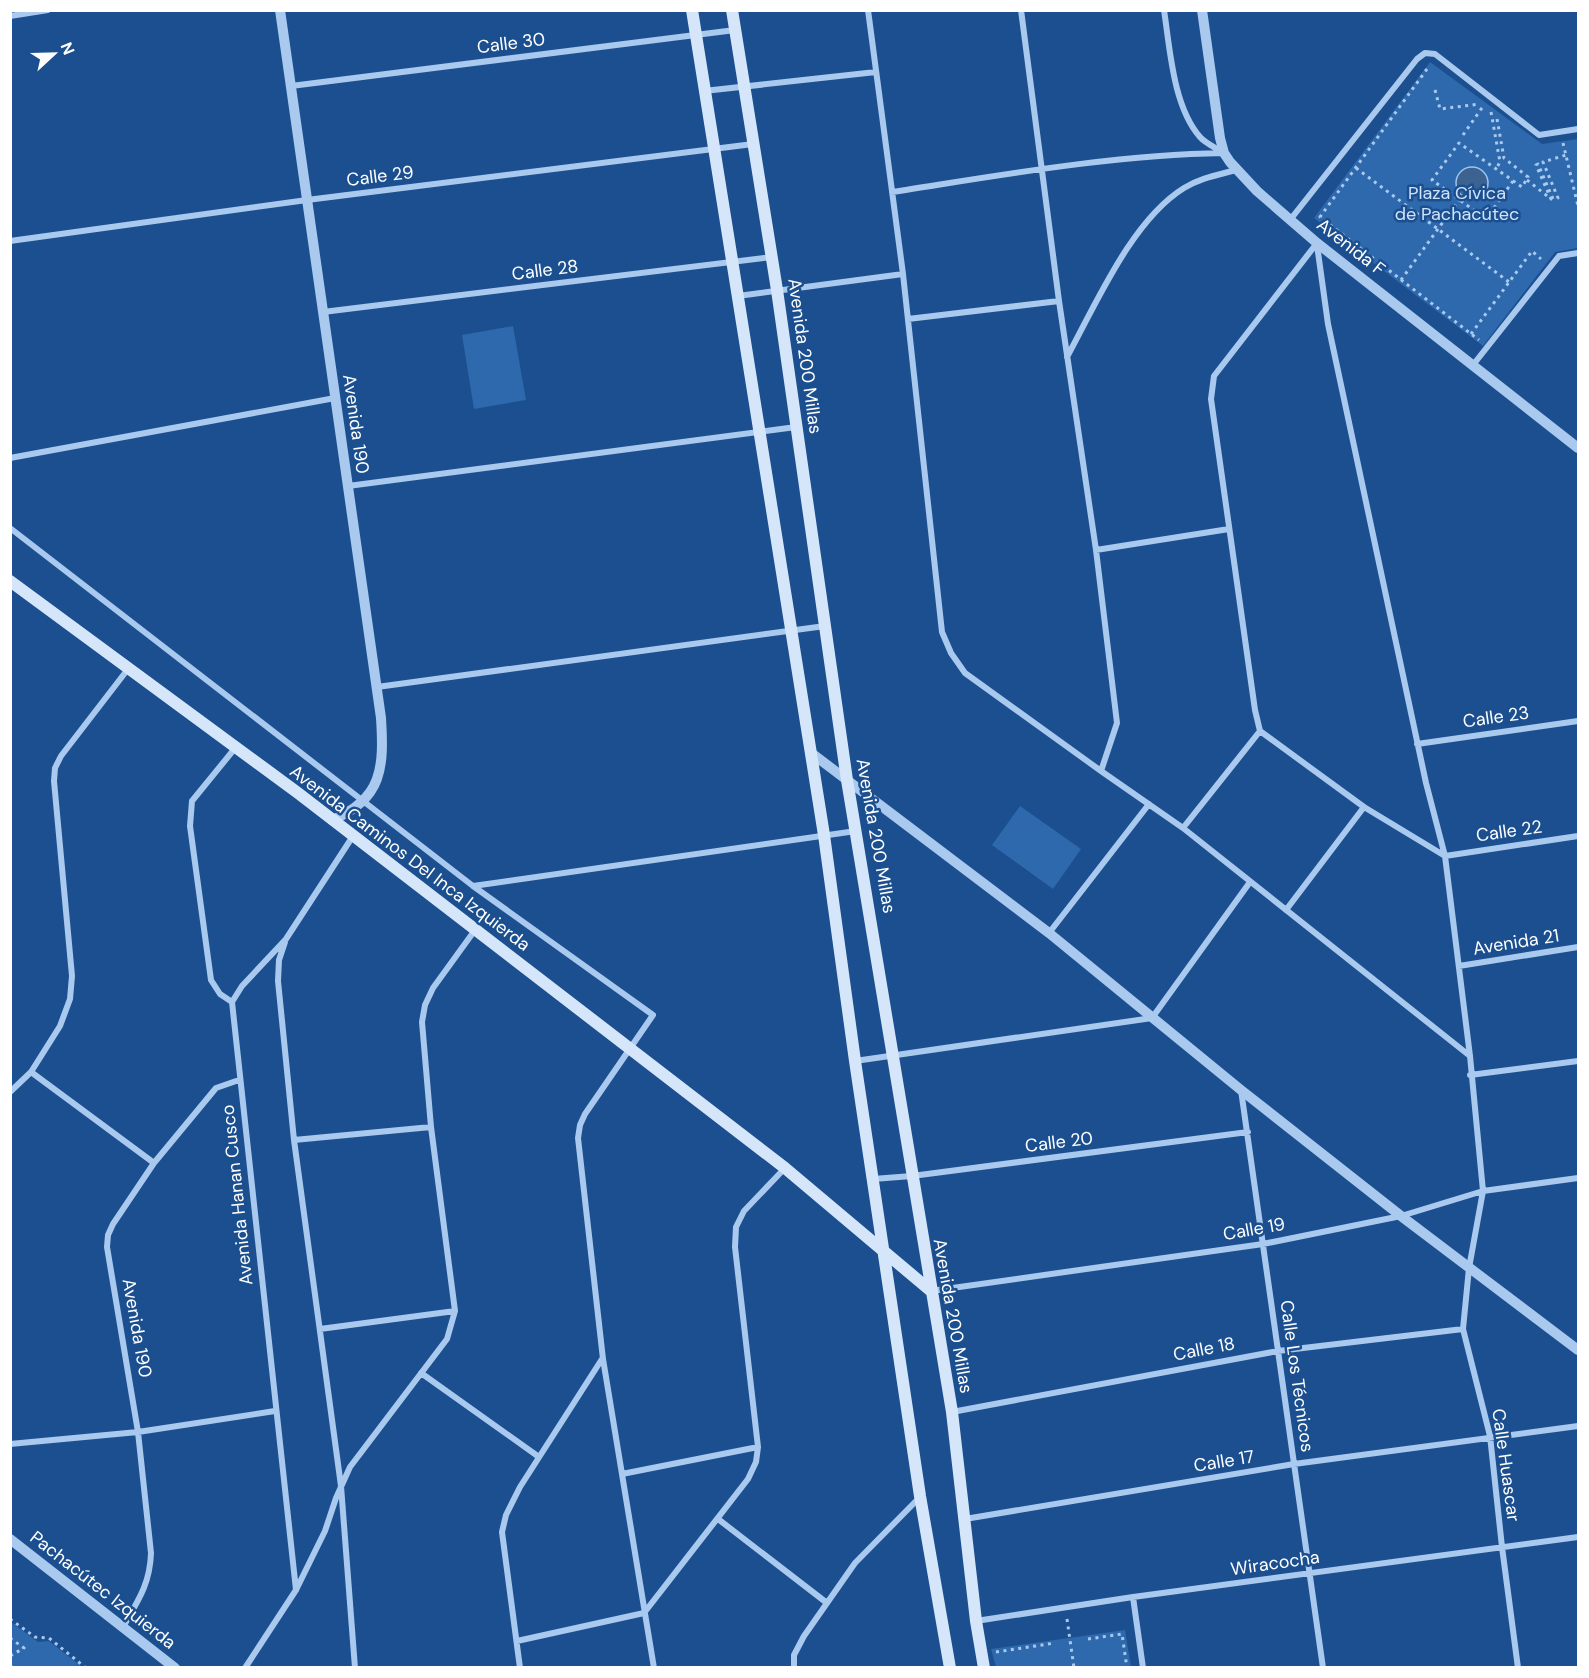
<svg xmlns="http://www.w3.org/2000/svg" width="1589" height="1678" font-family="'DM Sans',sans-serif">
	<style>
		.green { fill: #2e69ad }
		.water { fill: #3c6290; stroke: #9cc4f0; stroke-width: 1.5 }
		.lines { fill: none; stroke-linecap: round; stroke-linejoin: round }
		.path { stroke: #a9c9ee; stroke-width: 3; stroke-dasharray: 3 4.5; stroke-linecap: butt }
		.minor { stroke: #a9c9ee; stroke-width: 6 }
		.tertiary { stroke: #a9c9ee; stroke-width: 10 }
		.secondary { stroke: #d6e6fa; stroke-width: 12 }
		.labels { text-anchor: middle; stroke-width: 5; stroke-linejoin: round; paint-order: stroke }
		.street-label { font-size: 18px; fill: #fff; stroke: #1b4f8f }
		.park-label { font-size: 18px; fill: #cfe3fa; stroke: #1b4f8f }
	</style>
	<rect width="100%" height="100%" fill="#1b4f8f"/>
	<path class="green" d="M 1430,62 L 1542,144 L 1578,139 L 1578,248 L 1555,252 L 1483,346 L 1314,218 Z
		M 513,326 L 526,400 L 474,409 L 462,335 Z
		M 1020,806 L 1081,849 L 1053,889 L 992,845 Z
		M 11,1622 L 38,1642 L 49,1641 L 82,1667 L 11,1667 Z
		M 1125,1630 L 1131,1667 L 996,1667 L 991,1649 Z"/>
	<path class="water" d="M1456 183a16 16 0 1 1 32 0a16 16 0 1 1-32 0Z"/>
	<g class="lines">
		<path class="path" d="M 1427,69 L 1320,217 L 1479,340
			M 1435,90 L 1440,109 L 1480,104
			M 1491,112 L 1500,162 L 1496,169
			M 1497,119 L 1504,158 L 1528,177 L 1522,187 L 1459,143 L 1432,180 L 1486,219 L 1513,181
			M 1463,135 L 1484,105
			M 1563,143 L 1578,206
			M 1356,168 L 1509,282
			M 1527,180 L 1551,199 L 1536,165 L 1538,164 L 1553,199 L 1558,198 L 1543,162 L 1566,155
			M 1401,280 L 1459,200
			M 1471,334 L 1532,251 L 1541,259
			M 10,1619 L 35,1637 L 49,1638 L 86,1668
			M 1067,1619 L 1074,1668
			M 10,1638 L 24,1648 L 10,1656
			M 1088,1639 L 1122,1634 L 1127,1668
			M 996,1652 L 1055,1643
			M 10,1666 L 14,1668"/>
		<path class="minor" d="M 868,10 L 903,274 L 942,632 L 951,653 L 965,673 L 1101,771 L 1183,828 L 1470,1056
			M 1021,10 L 1059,301 L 1096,550 L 1117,723 L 1101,771
			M 1164,10 C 1170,49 1173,106 1200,137 C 1205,143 1216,148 1224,153
			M 10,16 L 48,10
			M 291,86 L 735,30
			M 704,91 L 876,72
			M 892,192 C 1002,175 1112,155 1224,153
			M 1290,220 L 1417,59 L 1425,53 L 1435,54 L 1539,135 L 1578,129
			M 10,241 L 307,200 L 753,144
			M 1317,243 L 1214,376 L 1211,399 L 1255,710 L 1260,731 L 1364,807 L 1445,856 L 1578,836
			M 1317,245 L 1328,324 L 1426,783 L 1445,856 L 1470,1056 L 1483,1191 L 1469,1268 L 1463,1329 L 1490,1436 L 1502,1547 L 1518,1668
			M 738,296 L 903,274
			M 323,312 L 772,257
			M 908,319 L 1059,301
			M 1067,357 C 1096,304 1132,220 1184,188 C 1200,178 1218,175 1236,170
			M 1473,365 L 1559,256 L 1578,253
			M 10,458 L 335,398
			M 348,486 L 796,427
			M 10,528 L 473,886 L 653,1015 L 585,1114 L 580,1125 L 578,1138 L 603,1359 L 654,1668
			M 1096,550 L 1229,529
			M 377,687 L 825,626
			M 1417,744 L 1578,721
			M 1183,828 L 1260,731
			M 473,886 L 856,831
			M 1286,910 L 1364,807
			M 1049,933 L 1149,804
			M 285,942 L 279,960 L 278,981 L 294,1140 L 341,1486 L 355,1668
			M 1459,966 L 1578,947
			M 232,1002 L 220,994 L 211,980 L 190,826 L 192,801 L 236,747
			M 855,1061 L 1152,1018 L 1250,882
			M 31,1072 L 154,1163
			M 1470,1075 L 1578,1061
			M 1241,1090 L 1323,1668
			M 10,1092 L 31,1072 L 60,1026 L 70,999 L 72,976 L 54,781 L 55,768 L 61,756 L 128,669
			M 294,1140 L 431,1127
			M 873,1179 L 912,1176 L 1248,1132
			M 931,1291 L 1263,1244 L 1401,1216 L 1483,1191 L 1578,1178
			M 320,1329 L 455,1311
			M 421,1373 L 539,1457
			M 952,1412 L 1278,1351 L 1463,1329
			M 10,1444 L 138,1432 L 275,1411
			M 622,1474 L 758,1447
			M 718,1519 L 827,1603
			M 965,1519 L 1294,1464 L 1578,1426
			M 296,1590 L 232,1002 L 242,986 L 286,939 L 353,836
			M 1133,1597 L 1143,1668
			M 976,1621 L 1133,1597 L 1578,1537
			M 123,1627 C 138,1601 150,1584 151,1553 L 138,1432 L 107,1247 L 108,1235 L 113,1224 L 154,1163 L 216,1088 L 239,1080
			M 517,1641 L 644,1613 L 748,1479 L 756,1462 L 758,1447 L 735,1247 L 736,1227 L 744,1211 L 785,1168
			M 245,1668 L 296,1590 L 325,1531 L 336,1498 L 350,1467 L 447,1339 L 455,1311 L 431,1127 L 422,1022 L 425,1005 L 433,988 L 475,930
			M 520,1668 L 502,1532 L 506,1515 L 520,1487 L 602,1359
			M 794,1668 L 794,1655 L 804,1636 L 855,1563 L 920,1497"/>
		<path class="tertiary" d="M 280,10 L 381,718 C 384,767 383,799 332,820
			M 1202,10 L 1220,138 L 1224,153 L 1230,162 L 1257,191 L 1317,243 L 1578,448
			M 810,752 L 1049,933 L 1241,1090 L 1401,1216 L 1578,1350
			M 10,1539 L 175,1668"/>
		<path class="secondary" d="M 692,10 L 824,835 L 855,1061 L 920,1496 L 950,1668
			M 732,10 L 777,290 L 847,780 L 952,1412 L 976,1621 L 984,1668
			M 10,581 L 298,793 L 785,1168 L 931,1291"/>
	</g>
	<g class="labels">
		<g class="street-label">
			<text transform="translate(511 43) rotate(-7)" y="6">Calle 30</text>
			<text transform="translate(380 176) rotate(-7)" y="6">Calle 29</text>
			<text transform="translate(1351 247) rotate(38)" y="6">Avenida F</text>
			<text transform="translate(545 270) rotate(-7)" y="6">Calle 28</text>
			<text transform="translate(805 356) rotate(82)" y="6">Avenida 200 Millas</text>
			<text transform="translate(356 424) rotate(82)" y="6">Avenida 190</text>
			<text transform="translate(1496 717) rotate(-8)" y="6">Calle 23</text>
			<text transform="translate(1509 831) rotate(-8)" y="6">Calle 22</text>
			<text transform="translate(876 836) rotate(80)" y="6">Avenida 200 Millas</text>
			<text transform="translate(410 858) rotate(37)" y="6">Avenida Caminos Del Inca Izquierda</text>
			<text transform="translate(1516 942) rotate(-9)" y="6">Avenida 21</text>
			<text transform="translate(1059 1142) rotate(-7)" y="6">Calle 20</text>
			<text transform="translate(237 1195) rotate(-96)" y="6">Avenida Hanan Cusco</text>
			<text transform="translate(1254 1229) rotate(-10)" y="6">Calle 19</text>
			<text transform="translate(953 1316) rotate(80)" y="6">Avenida 200 Millas</text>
			<text transform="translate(137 1328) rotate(80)" y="6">Avenida 190</text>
			<text transform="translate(1204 1349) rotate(-11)" y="6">Calle 18</text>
			<text transform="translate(1297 1376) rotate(82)" y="6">Calle Los Técnicos</text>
			<text transform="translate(1224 1461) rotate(-9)" y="6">Calle 17</text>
			<text transform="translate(1506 1465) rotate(82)" y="6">Calle Huascar</text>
			<text transform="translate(1275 1563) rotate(-8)" y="6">Wiracocha</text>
			<text transform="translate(103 1590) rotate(38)" y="6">Pachacútec Izquierda</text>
		</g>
		<g class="park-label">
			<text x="1457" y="199">Plaza Cívica<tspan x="1457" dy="21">de Pachacútec</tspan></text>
		</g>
	</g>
	<rect width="1589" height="1678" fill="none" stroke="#ffffff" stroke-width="24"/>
	<g transform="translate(54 54) rotate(68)" stroke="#1b4f8f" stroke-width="4.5" paint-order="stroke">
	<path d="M0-4.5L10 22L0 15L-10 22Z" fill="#ffffff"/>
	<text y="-9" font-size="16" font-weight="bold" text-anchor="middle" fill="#ffffff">N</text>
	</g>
</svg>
